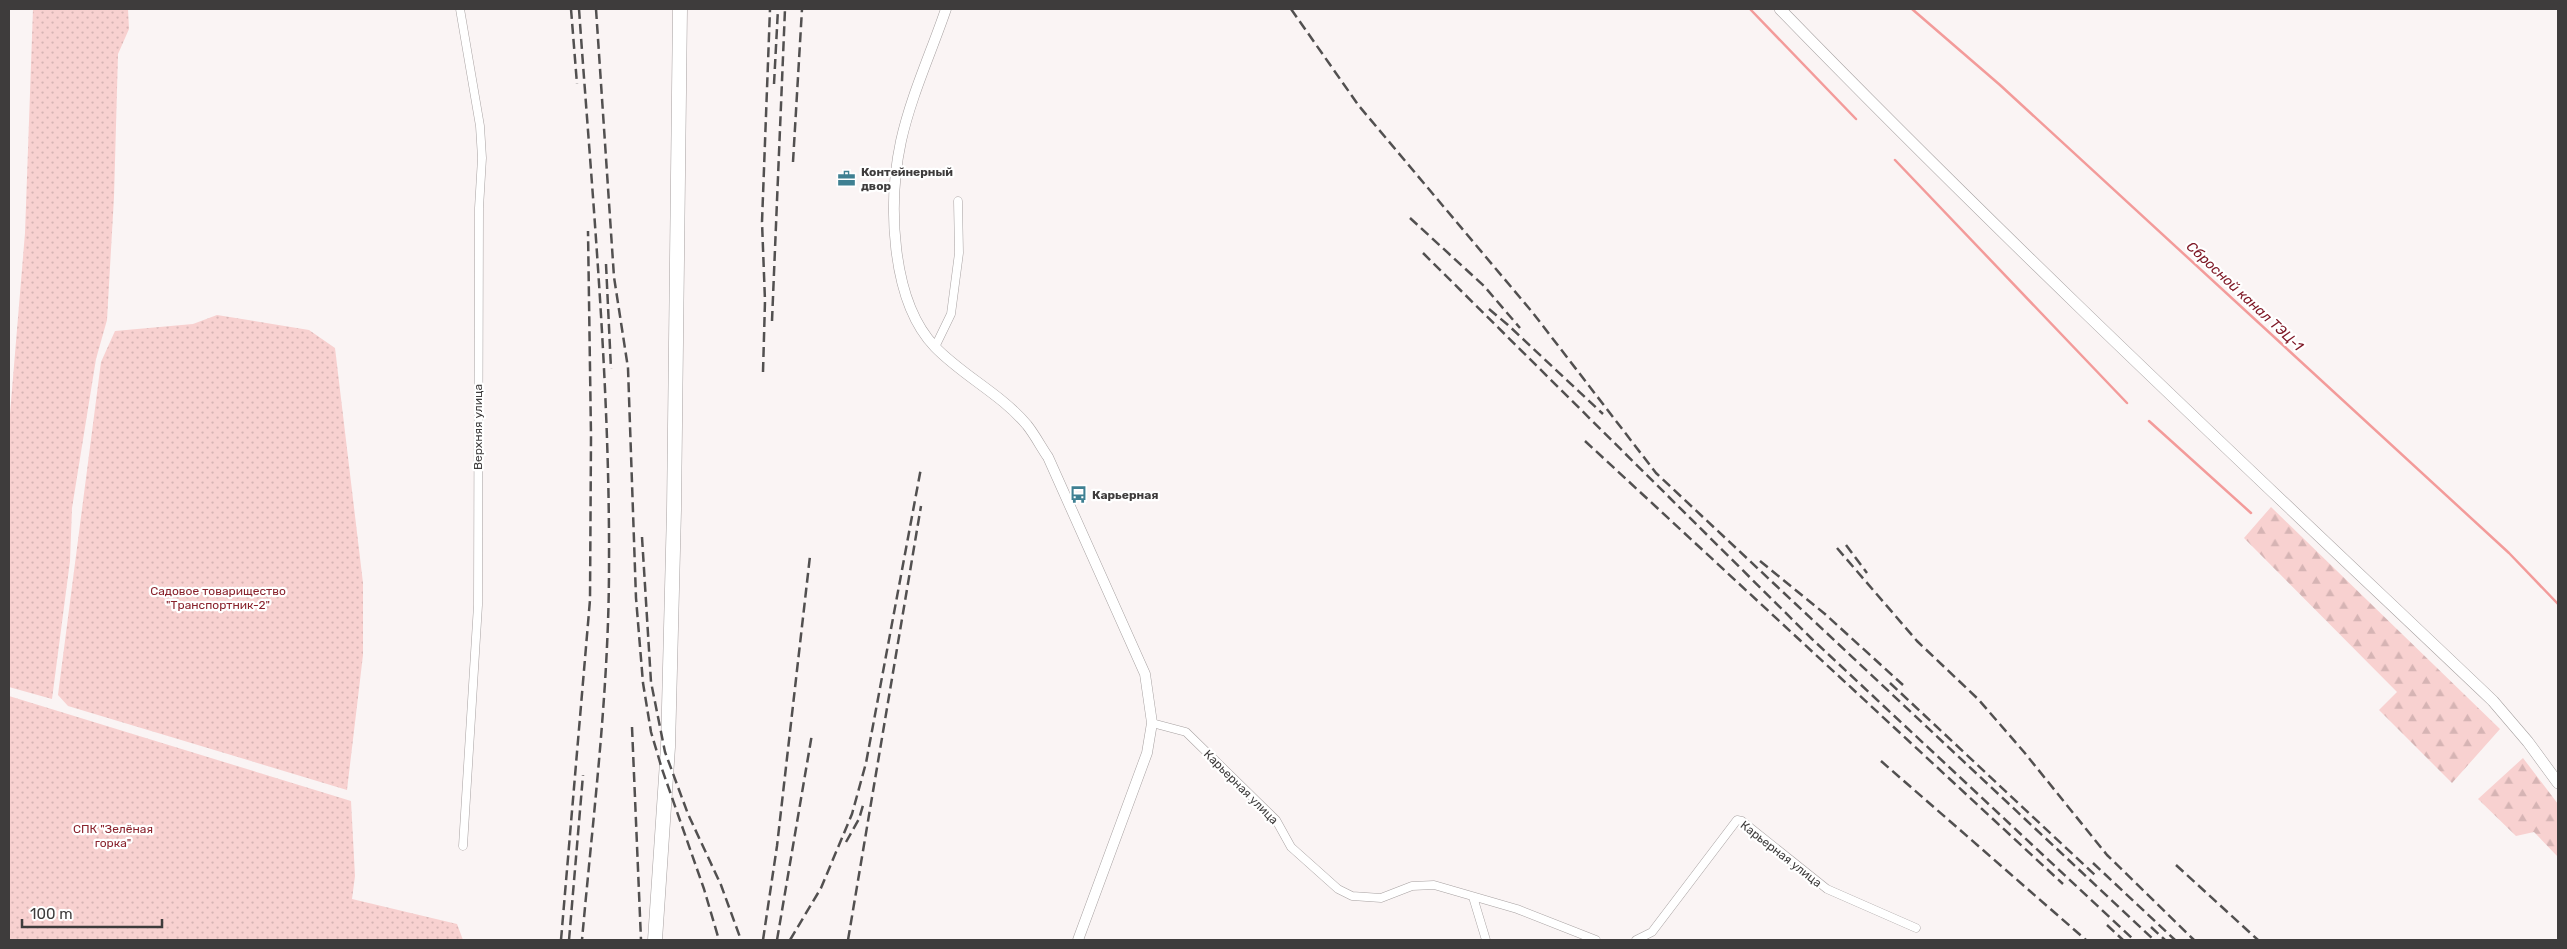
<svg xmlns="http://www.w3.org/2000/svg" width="2567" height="949" font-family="Rubik,sans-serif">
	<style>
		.grass { fill: url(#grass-dots) }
		.forest { fill: url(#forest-firs) }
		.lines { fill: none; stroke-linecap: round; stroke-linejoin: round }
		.stream { stroke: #f39b9a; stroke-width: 2.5 }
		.minor-casing { stroke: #a7a1a1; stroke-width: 9 }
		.tertiary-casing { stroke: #a7a1a1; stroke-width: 11 }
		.secondary-casing { stroke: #a7a1a1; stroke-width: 12 }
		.trunk-casing { stroke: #a7a1a1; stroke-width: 15 }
		.minor { stroke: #fff; stroke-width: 8 }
		.tertiary { stroke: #fff; stroke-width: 10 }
		.secondary { stroke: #fff; stroke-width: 11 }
		.trunk { stroke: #fff; stroke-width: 14 }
		.rail { stroke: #525050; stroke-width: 2.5; stroke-dasharray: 10 5; stroke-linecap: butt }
		.labels { text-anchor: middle; stroke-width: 4.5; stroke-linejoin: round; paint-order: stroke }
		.poi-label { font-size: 12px; font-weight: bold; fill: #3e3c3c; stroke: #fff; text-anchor: start }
		.street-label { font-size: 12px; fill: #3e3c3c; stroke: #fff }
		.park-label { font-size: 12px; fill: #89232d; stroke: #fff }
		.water-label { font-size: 14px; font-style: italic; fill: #7d1624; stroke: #fff }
	</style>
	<defs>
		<pattern id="grass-dots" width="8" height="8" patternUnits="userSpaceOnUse" patternTransform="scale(1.25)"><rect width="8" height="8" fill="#f8d1d0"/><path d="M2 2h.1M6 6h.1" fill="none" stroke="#d6b4b4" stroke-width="1.8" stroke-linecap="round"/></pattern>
		<pattern id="forest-firs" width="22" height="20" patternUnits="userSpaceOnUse" patternTransform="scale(1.25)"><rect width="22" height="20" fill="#f8d1d0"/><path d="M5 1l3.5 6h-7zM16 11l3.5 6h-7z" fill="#d6b4b4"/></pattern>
	</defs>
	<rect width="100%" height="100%" fill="#faf4f4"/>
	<path class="grass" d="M 33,9 L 128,9 L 129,29 L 118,54 L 114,197 L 107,320 L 96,359 L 72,508 L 70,561 L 52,699 L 9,687 L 9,426 L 25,233 Z
		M 217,315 L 309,330 L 335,348 L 363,583 L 363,655 L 347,790 L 68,706 L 58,695 L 101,362 L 115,331 L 193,324 Z
		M 9,696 L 351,801 L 355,876 L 352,899 L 457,924 L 463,940 L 9,940 Z"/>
	<path class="forest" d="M 2271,507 L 2500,729 L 2452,783 L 2379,710 L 2397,692 L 2244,538 Z
		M 2523,758 L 2558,804 L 2558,857 L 2534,832 L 2516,836 L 2478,799 Z"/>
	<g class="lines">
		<path class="stream" d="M 1750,9 L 1856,119
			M 1912,9 L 2000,85 L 2509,553 L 2558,604
			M 1895,160 L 2127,403
			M 2149,421 L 2251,513"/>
		<defs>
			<path id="minor" d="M 460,9 L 480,126 L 482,158 L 479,208 L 478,605 L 463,846
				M 935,347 L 951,314 L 959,253 L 958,201
				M 1152,723 L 1186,732 L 1276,820 L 1291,847 L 1338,889 L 1352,896 L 1381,898 L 1412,886 L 1434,885 L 1517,909 L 1596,940
				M 1473,897 L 1486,940
				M 1636,940 L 1652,932 L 1737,820 L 1742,821 L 1827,889 L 1916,928"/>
			<path id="tertiary" d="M 946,9 C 931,53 911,96 901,141 C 888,202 890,300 935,347 C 963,376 1001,394 1027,425 C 1035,435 1041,447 1048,457 L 1145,674 L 1152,723 L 1147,753 L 1078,940"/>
			<path id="secondary" d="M 1780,9 C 2011,247 2253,473 2493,701 L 2528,742 L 2558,783"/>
			<path id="trunk" d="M 655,940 L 668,747 L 674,510 L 680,9"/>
		</defs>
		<use href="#minor" class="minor-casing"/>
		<use href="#tertiary" class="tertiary-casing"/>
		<use href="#secondary" class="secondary-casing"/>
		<use href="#trunk" class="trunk-casing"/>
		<use href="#minor" class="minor"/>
		<use href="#tertiary" class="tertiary"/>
		<use href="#secondary" class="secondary"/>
		<use href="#trunk" class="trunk"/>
		<path class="rail" d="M 571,9 L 577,84
			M 579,9 C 592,194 610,380 609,566 C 609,691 593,816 582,940
			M 596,9 L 614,277 L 628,368 L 636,598 L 643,683 L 651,732 L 662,769 L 704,889 L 719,940
			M 1291,9 L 1359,106 L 1533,313 L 1656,473 L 2154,940
			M 774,84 L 778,9
			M 793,162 L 802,9
			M 1410,218 L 1484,286 L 1520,328
			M 1423,253 L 1812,639 L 2134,940
			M 606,264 L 611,369
			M 1489,309 L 1508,325 L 1603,414
			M 772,321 L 785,9
			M 763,372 L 765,301 L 762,222 L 770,9
			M 1585,441 L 2063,884
			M 642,537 L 651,682 L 665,752 L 688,814 L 721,885 L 741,940
			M 1846,545 L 1867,573
			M 1837,548 L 1917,641 L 1978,699 L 2024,752 L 2107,855 L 2194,940
			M 1760,561 L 1825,614 L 1903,685
			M 1890,683 L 2096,876
			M 632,727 L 641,940
			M 1881,761 L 2086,940
			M 846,842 L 859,819 L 864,802
			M 2093,863 L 2175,940
			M 2176,865 L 2258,940
			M 2107,925 L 2123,940
			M 2151,927 L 2165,940
			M 561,940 L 590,600 L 591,436 L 588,231
			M 569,940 L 583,775
			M 763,940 L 777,846 L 810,556
			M 777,940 L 812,734
			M 790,940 L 821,888 L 852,814 L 866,763 L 921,468
			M 848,940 L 921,506"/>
	</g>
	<defs>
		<symbol id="office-bare" viewBox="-9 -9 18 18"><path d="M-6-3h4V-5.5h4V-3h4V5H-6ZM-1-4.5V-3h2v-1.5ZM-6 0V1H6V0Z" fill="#3f8092" stroke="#fff" stroke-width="2.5" paint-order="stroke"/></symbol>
		<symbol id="bus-bare" viewBox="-9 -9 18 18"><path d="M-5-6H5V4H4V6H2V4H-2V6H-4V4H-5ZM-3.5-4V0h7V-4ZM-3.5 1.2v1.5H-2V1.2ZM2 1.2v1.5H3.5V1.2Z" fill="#3f8092" stroke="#fff" stroke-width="2.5" paint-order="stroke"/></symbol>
	</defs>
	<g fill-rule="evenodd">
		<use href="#office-bare" x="834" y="166" width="25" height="25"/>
		<use href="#bus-bare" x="1066" y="482" width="25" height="25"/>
	</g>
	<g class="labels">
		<g class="poi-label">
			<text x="861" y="176">Контейнерный<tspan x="861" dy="14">двор</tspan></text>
			<text x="1092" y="499">Карьерная</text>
		</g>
		<g class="street-label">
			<text transform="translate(478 427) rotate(-90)" y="4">Верхняя улица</text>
			<text transform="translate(1241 787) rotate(45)" y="4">Карьерная улица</text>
			<text transform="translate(1781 854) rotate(38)" y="4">Карьерная улица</text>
		</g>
		<g class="park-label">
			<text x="218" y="595">Садовое товарищество<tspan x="218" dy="14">"Транспортник-2"</tspan></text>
			<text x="113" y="833">СПК "Зелёная<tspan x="113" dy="14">горка"</tspan></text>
		</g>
		<g class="water-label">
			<text transform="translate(2245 296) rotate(43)" y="5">Сбросной канал ТЭЦ-1</text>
		</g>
	</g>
	<rect width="2567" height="949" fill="none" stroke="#3e3c3c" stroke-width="20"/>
	<path d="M22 919v8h140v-8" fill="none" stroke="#3e3c3c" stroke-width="2.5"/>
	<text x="30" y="919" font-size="15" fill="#3e3c3c" stroke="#ffffff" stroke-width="4" paint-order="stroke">100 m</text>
</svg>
